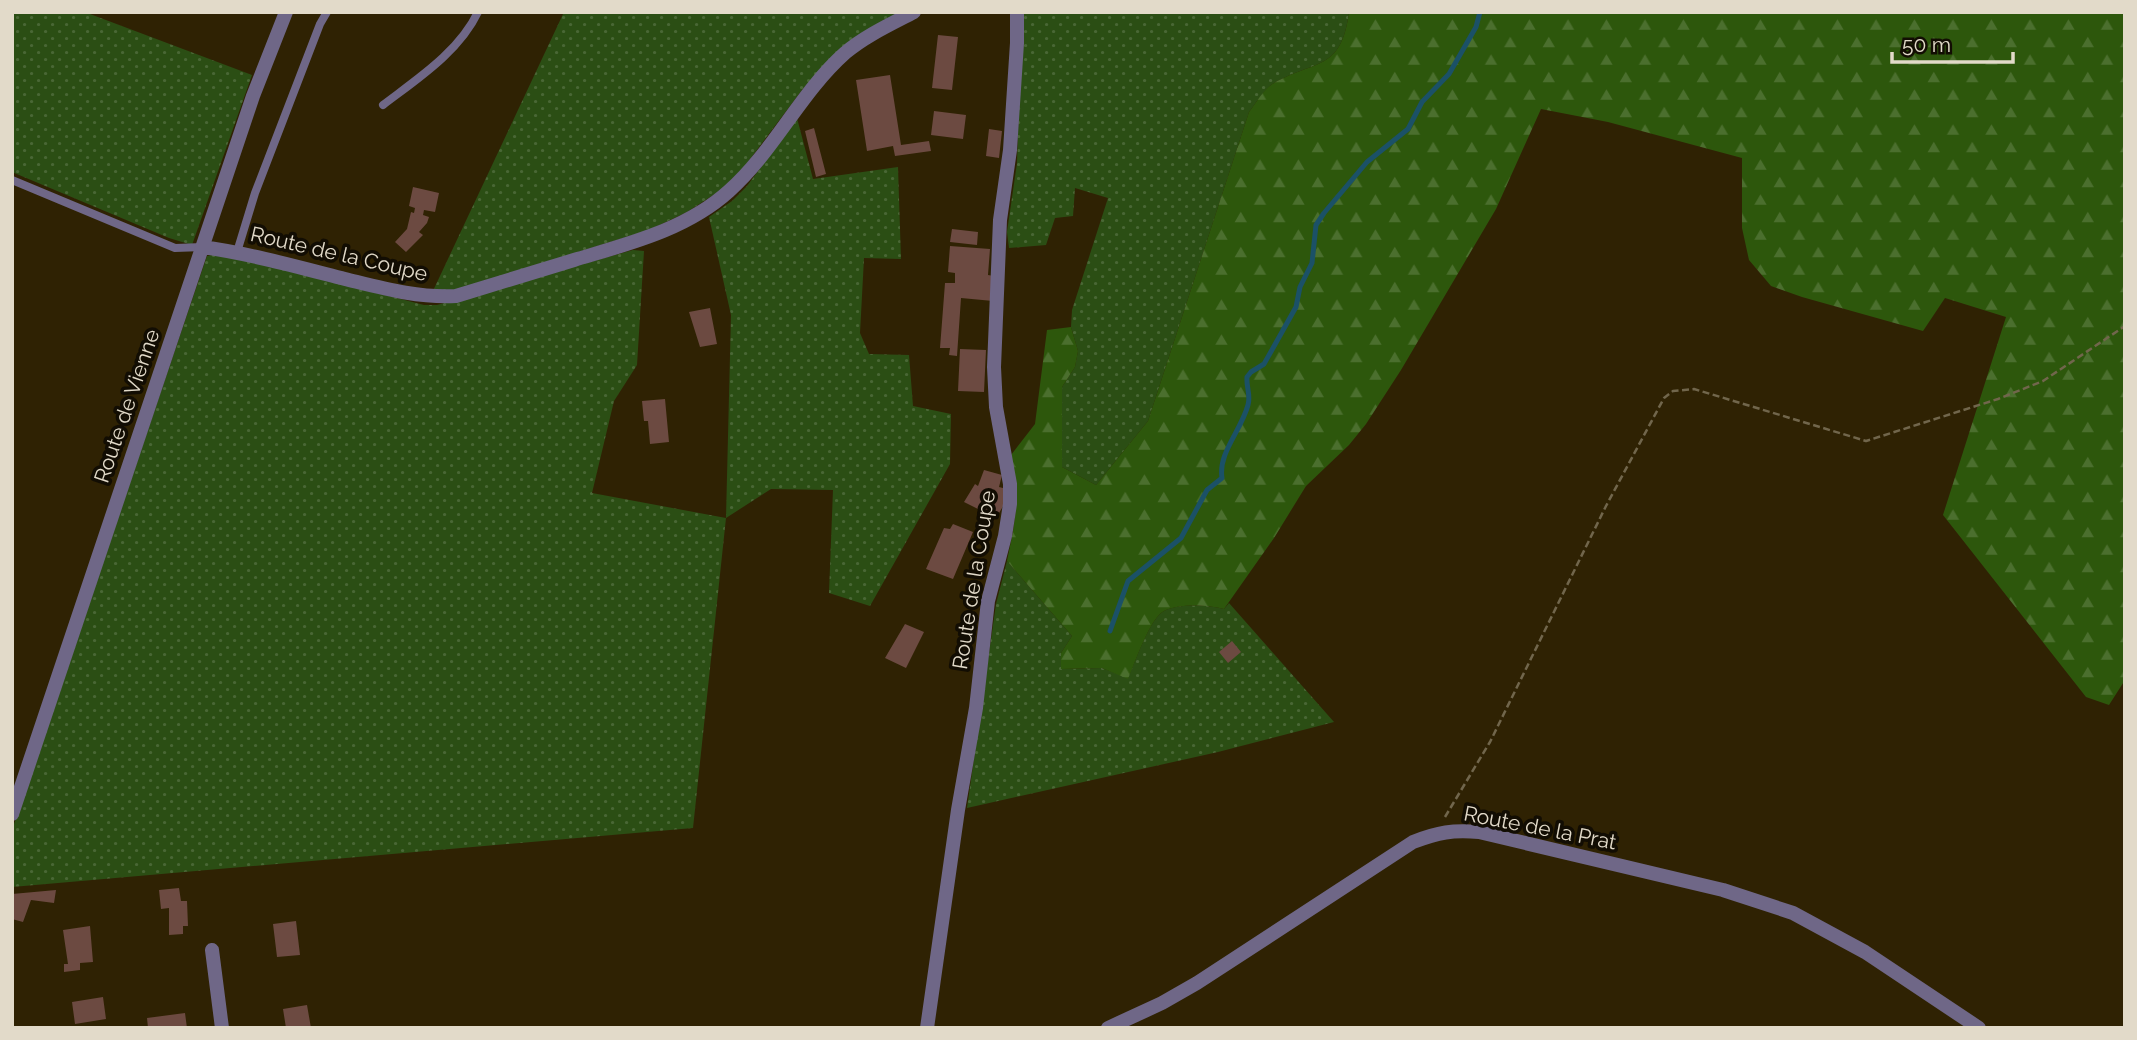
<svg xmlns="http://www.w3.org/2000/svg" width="2137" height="1040" font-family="Raleway,sans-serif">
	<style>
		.grass { fill: url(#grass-dots) }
		.forest { fill: url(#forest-firs) }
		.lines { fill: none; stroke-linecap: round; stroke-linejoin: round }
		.stream { stroke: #1b5167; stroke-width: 5 }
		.building { fill: #6c4a41 }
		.path { stroke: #71664c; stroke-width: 2.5; stroke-dasharray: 7 3.5; stroke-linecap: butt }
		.service { stroke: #6f6787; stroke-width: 8 }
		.minor { stroke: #6f6787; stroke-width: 14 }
		.labels { text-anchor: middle; stroke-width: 7; stroke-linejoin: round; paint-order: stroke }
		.street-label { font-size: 21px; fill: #e2dac9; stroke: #120d03 }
	</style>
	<defs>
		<pattern id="grass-dots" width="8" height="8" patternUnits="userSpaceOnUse" patternTransform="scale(1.75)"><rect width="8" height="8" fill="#2b4e14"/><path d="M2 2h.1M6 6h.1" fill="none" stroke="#496735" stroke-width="1.8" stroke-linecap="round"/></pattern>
		<pattern id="forest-firs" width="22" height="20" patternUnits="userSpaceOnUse" patternTransform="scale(1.75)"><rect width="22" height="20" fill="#2d570c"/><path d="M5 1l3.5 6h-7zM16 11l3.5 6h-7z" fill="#4b6f2e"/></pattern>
	</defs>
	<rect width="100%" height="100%" fill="#2f2203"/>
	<path class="grass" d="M 12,12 L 90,12 L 90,14 L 252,75 L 192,245 L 169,238 L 12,172 Z
		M 564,12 L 899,12 L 833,57 L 802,90 L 744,167 L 721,190 L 687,212 L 649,230 L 456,290 L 432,293 Z
		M 1022,12 L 1349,12 C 1341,72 1316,59 1274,83 C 1265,88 1256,103 1249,112 L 1148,421 L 1096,485 L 1062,467 L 1062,387 L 1075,367 L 1078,351 L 1071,327 L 1072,310 L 1108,198 L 1075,188 L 1073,216 L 1055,218 L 1046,245 L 1009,248 L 1007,232 L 1017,163 Z
		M 797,118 L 813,179 L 898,167 L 901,259 L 864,258 L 860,333 L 869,354 L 909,355 L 913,406 L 951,414 L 950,464 L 870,606 L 829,593 L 833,490 L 771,489 L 726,518 L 693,828 L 12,887 L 12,830 L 207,256 L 222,253 L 424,305 L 437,305 L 633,250 L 644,251 L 637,365 L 614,401 L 592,493 L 726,518 L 731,315 L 709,217 L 732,201 L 747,186 Z
		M 1007,561 L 1072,636 L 1061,653 L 1062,669 L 1102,668 L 1128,678 C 1135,663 1150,618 1164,611 C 1179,603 1208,605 1224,609 L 1229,603 L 1334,722 L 1218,752 L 967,808 L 996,604 Z"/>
	<path class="forest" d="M 1349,12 L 2125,12 L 2125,680 L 2109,705 L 2086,697 L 1943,515 L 2006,317 L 1945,298 L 1923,331 L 1802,297 L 1771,286 L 1749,260 L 1742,228 L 1742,158 L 1608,122 L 1541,109 L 1496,209 L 1401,370 L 1366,424 L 1349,445 L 1306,486 L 1274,538 L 1224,609 C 1208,605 1180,603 1164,611 C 1150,618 1135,663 1128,679 L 1102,668 L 1061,669 L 1061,653 L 1072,636 L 1007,561 C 1016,519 1020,497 1011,455 L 1035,424 L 1047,330 L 1071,327 L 1078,351 L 1075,367 L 1062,387 L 1062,467 L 1096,485 L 1148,421 L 1249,112 C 1256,103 1264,88 1274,83 C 1316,59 1341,72 1349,12 Z"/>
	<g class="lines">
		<path class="stream" d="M 1110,631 L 1128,581 L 1181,538 L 1207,490 L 1222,478 C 1218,453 1241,431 1248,405 C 1251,395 1246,387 1247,377 L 1251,372 L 1264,364 L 1296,307 L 1300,287 L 1312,263 L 1316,225 L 1324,213 L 1367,162 L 1408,129 L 1422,102 L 1449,74 L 1476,27 L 1480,12"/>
	</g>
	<path class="building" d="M 938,35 L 958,37 L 952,90 L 932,88 Z
		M 890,75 L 901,145 L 929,141 L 931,151 L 895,156 L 893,146 L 867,151 L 856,80 Z
		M 934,111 L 966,115 L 963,139 L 931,135 Z
		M 814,128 L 826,174 L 816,177 L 805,131 Z
		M 989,129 L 1002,131 L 999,158 L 986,156 Z
		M 413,187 L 439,193 L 435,212 L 424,210 L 423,215 L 429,217 L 427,223 L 419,232 L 423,235 L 406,252 L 395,242 L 407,229 L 411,212 L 414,213 L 415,208 L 409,206 Z
		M 952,229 L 978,232 L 977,245 L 950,242 Z
		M 950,246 L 990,249 L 988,275 L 994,276 L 993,301 L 961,298 L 957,356 L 949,355 L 950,348 L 940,348 L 945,283 L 955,283 L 955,273 L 948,272 Z
		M 710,308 L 717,344 L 700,347 L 689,312 Z
		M 960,349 L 986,350 L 984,392 L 958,391 Z
		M 665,399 L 669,442 L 650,444 L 648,421 L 644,421 L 642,401 Z
		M 984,470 L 1002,475 L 999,487 L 1007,489 L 1005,503 L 996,518 L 964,502 L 975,484 L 978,486 Z
		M 953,524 L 973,532 L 953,579 L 926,569 L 944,528 L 950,529 Z
		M 905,624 L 924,632 L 906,668 L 885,658 Z
		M 1232,641 L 1241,652 L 1228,663 L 1219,652 Z
		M 179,888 L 181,901 L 187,901 L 188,926 L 183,926 L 183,934 L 169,935 L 169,908 L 161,909 L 159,890 Z
		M 56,890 L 54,903 L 31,900 L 23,922 L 12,919 L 12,894 Z
		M 296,921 L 300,955 L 277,957 L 273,924 Z
		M 90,926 L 93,962 L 80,963 L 80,970 L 64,972 L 64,964 L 68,964 L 63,930 Z
		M 103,997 L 106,1019 L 75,1024 L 72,1002 Z
		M 307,1005 L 311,1028 L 286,1028 L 283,1009 Z
		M 185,1013 L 187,1028 L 148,1028 L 147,1018 Z"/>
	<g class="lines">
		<path class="path" d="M 1445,817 L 1490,742 L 1606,506 L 1664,398 L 1673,391 L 1694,389 L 1866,441 L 1998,399 L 2043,381 L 2125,326"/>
		<path class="service" d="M 383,105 C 417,79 459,52 478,12
			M 12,180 L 175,248 L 203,247
			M 237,252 L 255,193 L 320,24 L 327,12"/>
		<path class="minor" d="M 203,247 C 251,254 298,267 345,279 C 382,288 417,298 456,296 C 495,284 535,272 574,260 C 627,244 686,230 729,191 C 774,151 800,93 845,53 C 865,36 891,24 914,12
			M 12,814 L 253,96 L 286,12
			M 212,950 L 222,1028
			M 927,1028 L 958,810 L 976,708 L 988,601 L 1005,536 L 1010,504 L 1010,484 L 996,407 L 994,367 L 1000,220 L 1010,150 L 1017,43 L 1017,12
			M 1108,1028 L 1162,1003 L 1197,983 L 1413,842 C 1439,832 1452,830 1479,832 L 1723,890 L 1793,913 L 1865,952 L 1979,1028"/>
	</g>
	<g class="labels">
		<g class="street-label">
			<text transform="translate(339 254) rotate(13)" y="7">Route de la Coupe</text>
			<text transform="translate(127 406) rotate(-71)" y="7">Route de Vienne</text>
			<text transform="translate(974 580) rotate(-81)" y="7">Route de la Coupe</text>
			<text transform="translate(1540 828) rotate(11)" y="7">Route de la Prat</text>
		</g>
	</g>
	<rect width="2137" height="1040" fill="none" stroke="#e2dac9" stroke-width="28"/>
	<path d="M1892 52v10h121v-10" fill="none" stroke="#e2dac9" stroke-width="3.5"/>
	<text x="1902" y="52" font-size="21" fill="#e2dac9" stroke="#120d03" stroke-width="5" paint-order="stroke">50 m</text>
</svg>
